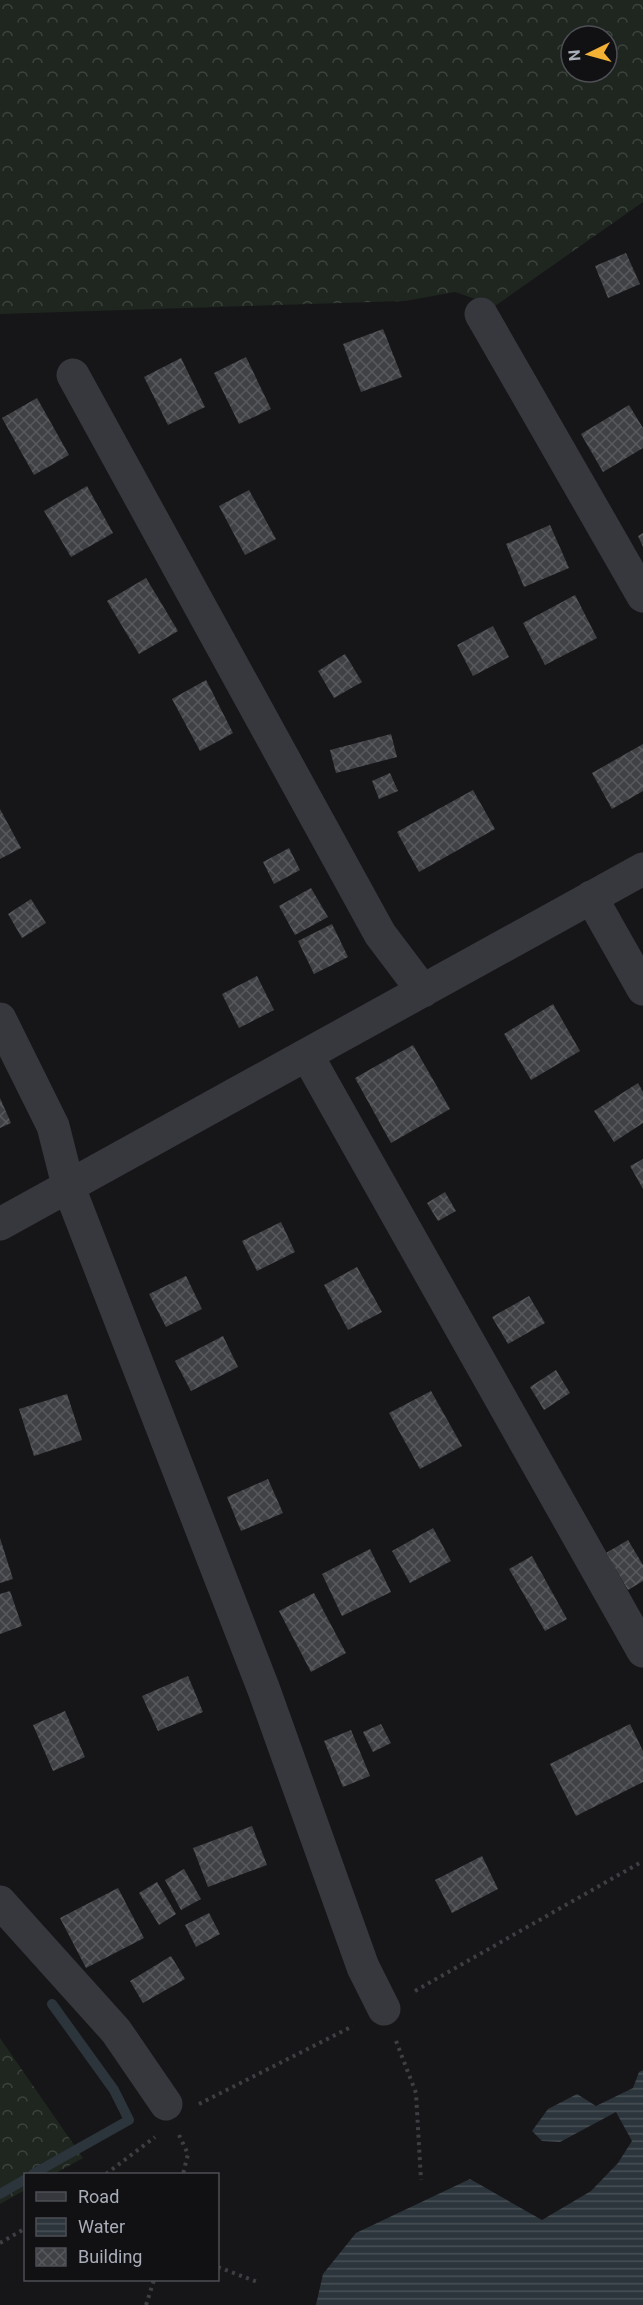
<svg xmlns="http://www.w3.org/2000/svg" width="643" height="2305" font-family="Roboto,sans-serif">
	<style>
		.forest { fill: url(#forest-crowns); fill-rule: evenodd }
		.water { fill: url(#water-rules) }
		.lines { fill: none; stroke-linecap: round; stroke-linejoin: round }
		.stream { stroke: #2c353c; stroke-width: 10 }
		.building { fill: url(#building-cross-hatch) }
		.path { stroke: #3d3f44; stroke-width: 4; stroke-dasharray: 3 4.5; stroke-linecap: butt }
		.minor { stroke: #37383d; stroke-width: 33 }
	</style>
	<defs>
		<pattern id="forest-crowns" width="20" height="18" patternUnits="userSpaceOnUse" patternTransform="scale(1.5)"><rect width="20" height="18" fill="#1e261f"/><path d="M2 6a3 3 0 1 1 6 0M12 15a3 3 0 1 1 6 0" fill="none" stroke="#3c433d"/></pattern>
		<pattern id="water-rules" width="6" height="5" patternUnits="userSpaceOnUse" patternTransform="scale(1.5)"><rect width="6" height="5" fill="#2c353c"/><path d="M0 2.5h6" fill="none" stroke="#485056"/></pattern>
		<pattern id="building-cross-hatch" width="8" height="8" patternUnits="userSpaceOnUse" patternTransform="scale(1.5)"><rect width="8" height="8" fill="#404145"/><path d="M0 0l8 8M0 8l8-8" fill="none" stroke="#595a5e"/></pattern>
	</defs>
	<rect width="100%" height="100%" fill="#161618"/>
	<path class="forest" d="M 0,0 L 643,0 L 643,202 L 495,306 L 455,292 L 405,301 L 0,314 ZM 571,36 L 607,36 L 607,72 L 571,72 Z
		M 0,2038 L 83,2158 L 54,2174 L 26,2174 L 25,2190 L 0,2204 Z"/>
	<path class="water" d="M 643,2070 L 643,2305 L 316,2305 L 323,2274 L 356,2233 L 470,2179 L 542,2220 L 591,2191 L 618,2163 L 632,2141 L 616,2112 L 560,2142 L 542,2141 L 532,2131 L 548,2109 L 577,2094 L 596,2106 L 633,2088 L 639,2072 Z"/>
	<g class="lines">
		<path class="stream" d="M 33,2174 L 129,2120 L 114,2090 L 52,2004
			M 0,2194 L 26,2179"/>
	</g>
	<path class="building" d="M 626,253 L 640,284 L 608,298 L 595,266 Z
		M 383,329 L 402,377 L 361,392 L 343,344 Z
		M 246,357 L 271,409 L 239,424 L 214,373 Z
		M 181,358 L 205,407 L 168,425 L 144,377 Z
		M 37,398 L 69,455 L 34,475 L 2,418 Z
		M 629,405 L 643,428 L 643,448 L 603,472 L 581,434 Z
		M 87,486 L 113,533 L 71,557 L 44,511 Z
		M 249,490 L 276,539 L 245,555 L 219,506 Z
		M 550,525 L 569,568 L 524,587 L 506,544 Z
		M 643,533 L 643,547 L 638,536 Z
		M 146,578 L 178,631 L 139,654 L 107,601 Z
		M 575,595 L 597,638 L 545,665 L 523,623 Z
		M 493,626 L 509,657 L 473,676 L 457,645 Z
		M 345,654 L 362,682 L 334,698 L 318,671 Z
		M 206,680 L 233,733 L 200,751 L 172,699 Z
		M 391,734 L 397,757 L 336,773 L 330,750 Z
		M 643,744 L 643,791 L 612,809 L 592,773 Z
		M 390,773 L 398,791 L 379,799 L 372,781 Z
		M 473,790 L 495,829 L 419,872 L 397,832 Z
		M 0,809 L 21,848 L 0,859 Z
		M 289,848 L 300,870 L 274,884 L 263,862 Z
		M 311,888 L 328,917 L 295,935 L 279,906 Z
		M 31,899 L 46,923 L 22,938 L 8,914 Z
		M 332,924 L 348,957 L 314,974 L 298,941 Z
		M 257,976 L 274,1010 L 239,1028 L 222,994 Z
		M 553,1004 L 580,1051 L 531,1080 L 504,1034 Z
		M 413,1045 L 450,1109 L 391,1143 L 355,1078 Z
		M 638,1083 L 643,1092 L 643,1123 L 614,1142 L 594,1111 Z
		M 0,1098 L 11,1123 L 0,1128 Z
		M 643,1159 L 643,1189 L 630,1166 Z
		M 445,1192 L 456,1211 L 438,1221 L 427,1203 Z
		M 281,1222 L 295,1252 L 257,1271 L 242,1241 Z
		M 357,1267 L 382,1312 L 348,1330 L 324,1285 Z
		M 186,1276 L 202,1309 L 166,1327 L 149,1294 Z
		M 529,1296 L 545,1323 L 508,1344 L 492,1317 Z
		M 223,1336 L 238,1367 L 191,1391 L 175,1361 Z
		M 556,1370 L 570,1393 L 544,1410 L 530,1387 Z
		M 431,1391 L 462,1446 L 420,1469 L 389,1413 Z
		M 67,1394 L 82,1440 L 34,1456 L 19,1409 Z
		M 268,1479 L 283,1513 L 241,1531 L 227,1497 Z
		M 433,1528 L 451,1561 L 410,1583 L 392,1551 Z
		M 0,1538 L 13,1579 L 0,1583 Z
		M 628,1540 L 643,1565 L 643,1581 L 628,1590 L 606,1553 Z
		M 370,1549 L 391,1592 L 342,1616 L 322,1574 Z
		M 532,1556 L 567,1619 L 545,1631 L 509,1569 Z
		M 10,1591 L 22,1626 L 0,1634 L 0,1594 Z
		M 314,1593 L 346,1653 L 311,1672 L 279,1611 Z
		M 188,1676 L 203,1712 L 158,1731 L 142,1696 Z
		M 65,1711 L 85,1757 L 53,1771 L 33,1725 Z
		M 381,1724 L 391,1743 L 373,1752 L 363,1732 Z
		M 630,1724 L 643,1751 L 643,1782 L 576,1816 L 550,1764 Z
		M 351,1730 L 370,1776 L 343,1787 L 324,1741 Z
		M 252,1826 L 267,1865 L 208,1887 L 193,1848 Z
		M 482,1856 L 498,1889 L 452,1913 L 435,1880 Z
		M 184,1869 L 201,1899 L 181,1910 L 165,1880 Z
		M 157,1882 L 176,1914 L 159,1925 L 139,1893 Z
		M 118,1888 L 144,1938 L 86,1968 L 60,1918 Z
		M 209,1913 L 220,1934 L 196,1947 L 185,1925 Z
		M 171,1956 L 185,1979 L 143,2003 L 130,1981 Z"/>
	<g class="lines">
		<path class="path" d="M 415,1991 L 643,1861
			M 396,2041 L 416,2093 L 421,2180
			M 199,2104 L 353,2026
			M 179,2135 L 188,2154 L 183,2174
			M 106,2174 L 155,2137
			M 0,2243 L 26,2228
			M 218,2267 L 260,2283
			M 146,2305 L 154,2280"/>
		<path class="minor" d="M 481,314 L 643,596
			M 73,375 L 380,934 L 423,991
			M 591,897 L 643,989
			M 0,1019 L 53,1126 L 68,1185 L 264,1690 L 363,1967 L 384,2009
			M 307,1055 L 643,1651
			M 0,1224 L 643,869
			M 0,1902 L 116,2031 L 166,2104"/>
	</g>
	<rect x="24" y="2173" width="195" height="108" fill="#111113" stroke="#4d4f55" stroke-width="1.5"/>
	<rect x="36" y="2192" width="30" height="9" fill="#37383d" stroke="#4d4f55" stroke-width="1.5"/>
	<text x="78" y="2203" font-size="18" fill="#a8adb8">Road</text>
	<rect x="36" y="2218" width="30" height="18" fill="url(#water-rules)" stroke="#4d4f55" stroke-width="1.5"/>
	<text x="78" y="2233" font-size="18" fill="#a8adb8">Water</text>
	<rect x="36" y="2248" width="30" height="18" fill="url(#building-cross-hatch)" stroke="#4d4f55" stroke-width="1.5"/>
	<text x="78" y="2263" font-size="18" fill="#a8adb8">Building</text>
	<g transform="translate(589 54) rotate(265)"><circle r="28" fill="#111113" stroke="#4d4f55" stroke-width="1.5"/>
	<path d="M0-4.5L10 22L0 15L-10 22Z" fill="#f2b134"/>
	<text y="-9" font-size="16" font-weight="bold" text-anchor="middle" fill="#a8adb8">N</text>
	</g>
</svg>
